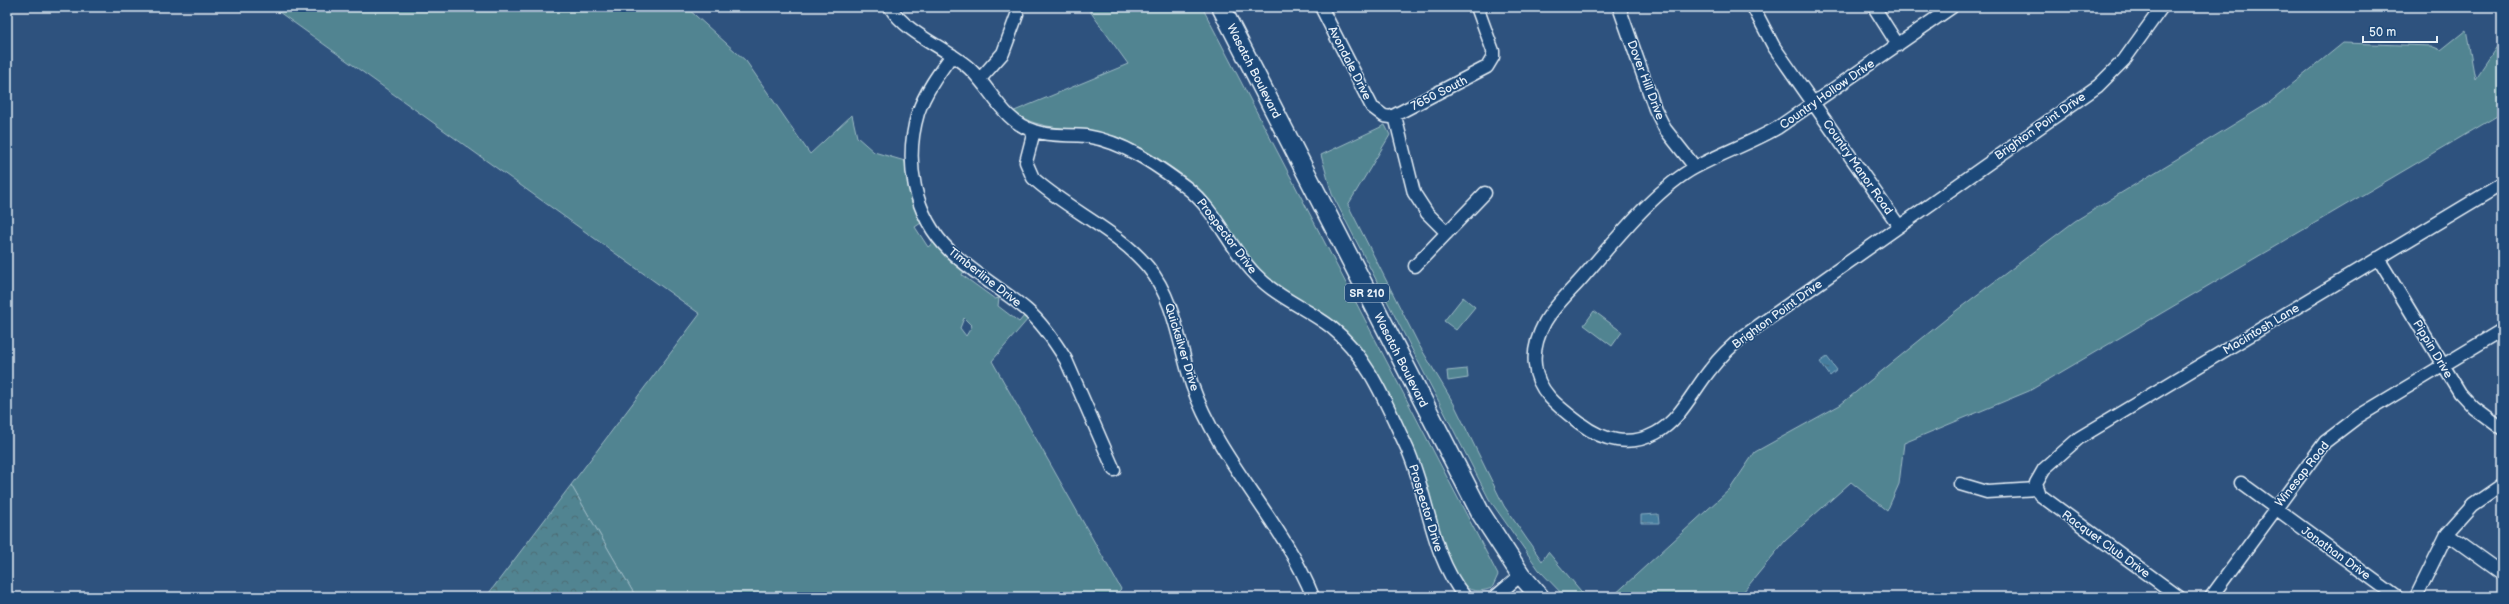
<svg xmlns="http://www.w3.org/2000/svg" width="2509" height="604" font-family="'Balsamiq Sans',sans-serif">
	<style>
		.grass { fill: #518491; stroke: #9cbac4; fill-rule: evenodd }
		.forest { fill: url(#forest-crowns); stroke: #9cbac4 }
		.water { fill: url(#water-ripples); stroke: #86abc1 }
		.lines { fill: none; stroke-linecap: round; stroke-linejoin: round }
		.minor-casing { stroke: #e8f1f8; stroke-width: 15 }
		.primary-casing { stroke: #e8f1f8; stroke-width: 21 }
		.minor { stroke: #1f4a7a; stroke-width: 12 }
		.primary { stroke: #1f4a7a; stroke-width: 18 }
		.labels { text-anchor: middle; stroke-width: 3; stroke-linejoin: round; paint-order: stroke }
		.shield { fill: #1f4a7a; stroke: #acbfd2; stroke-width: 1 }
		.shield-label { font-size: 11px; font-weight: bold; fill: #e8f1f8 }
		.street-label { font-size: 12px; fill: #e8f1f8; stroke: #1f4a7a }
	</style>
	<defs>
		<pattern id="forest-crowns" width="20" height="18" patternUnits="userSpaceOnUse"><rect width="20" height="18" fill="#518491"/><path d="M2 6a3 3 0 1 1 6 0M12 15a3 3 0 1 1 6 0" fill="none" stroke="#4d6c75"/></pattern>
		<pattern id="water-ripples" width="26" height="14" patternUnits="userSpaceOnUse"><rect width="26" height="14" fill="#447c9d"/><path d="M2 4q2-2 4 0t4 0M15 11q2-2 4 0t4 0" fill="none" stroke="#456578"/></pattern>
	</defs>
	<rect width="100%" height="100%" fill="#2e527e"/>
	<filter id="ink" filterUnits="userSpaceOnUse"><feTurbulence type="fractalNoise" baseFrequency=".025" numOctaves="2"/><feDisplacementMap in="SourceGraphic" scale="8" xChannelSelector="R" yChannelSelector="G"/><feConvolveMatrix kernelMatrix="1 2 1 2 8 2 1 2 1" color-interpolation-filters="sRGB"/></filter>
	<g filter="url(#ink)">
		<path class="grass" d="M 272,7 L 686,7 L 746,61 L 810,154 L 852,115 L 857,137 L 874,152 L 905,161 C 911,206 927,243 964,271 L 962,275 L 995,299 L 999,298 L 998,306 L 1019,322 L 1024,316 L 1028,319 L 992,361 L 1121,589 L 1113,597 L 636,597 L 571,485 L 700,314 ZM 921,223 L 934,242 L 928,247 L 915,227 ZM 964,318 L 972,326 L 966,336 L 960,328 Z
			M 1087,7 L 1202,7 L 1498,575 L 1492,588 C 1481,592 1470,593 1462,583 C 1441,558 1440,525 1429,495 C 1415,454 1398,413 1377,374 C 1365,351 1349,331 1328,316 C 1309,303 1286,296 1269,280 C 1243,256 1230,225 1208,198 C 1194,180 1146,149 1124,140 C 1096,128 1064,132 1035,123 C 1027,121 1019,115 1012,112 L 1128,64 Z
			M 2466,30 L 2475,79 L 2502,39 L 2502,112 L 2497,116 L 2029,391 L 1904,443 L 1899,484 L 1887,511 L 1851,482 L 1785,541 L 1739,597 L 1612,597 L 1730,489 L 1755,452 L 1840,405 L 1957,310 L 2075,221 L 2269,103 L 2343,43 L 2431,46 L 2441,50 Z
			M 1385,125 L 1390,135 L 1348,205 L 1419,345 L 1454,404 L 1504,506 L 1542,561 L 1548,552 L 1586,597 L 1565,597 L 1539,570 L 1489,499 L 1332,194 L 1321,155 Z
			M 1463,297 L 1475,307 L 1456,330 L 1444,321 Z
			M 1594,311 L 1622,332 L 1612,346 L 1584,325 Z
			M 1467,369 L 1468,378 L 1448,381 L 1447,371 Z"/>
		<path class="forest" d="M 571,485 L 636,597 L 486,597 Z"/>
		<path class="water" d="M 1827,357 L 1837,370 L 1830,376 L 1820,362 Z
			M 1658,514 L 1659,523 L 1641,523 L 1641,515 Z"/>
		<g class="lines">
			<defs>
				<path id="minor" d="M 890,7 C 907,34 945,47 969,68 C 992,89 1002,121 1034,131 C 1050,137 1069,134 1086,136 C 1124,142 1155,164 1186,187 C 1217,211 1229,248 1256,275 C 1278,298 1306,308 1331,327 C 1368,356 1387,406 1407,448 C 1429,497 1430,554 1465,597
					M 1321,7 L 1372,107 L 1384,116 L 1391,117 L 1487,67 L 1493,57 L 1493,51 L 1477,7
					M 1619,7 L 1655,109 L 1665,129 L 1695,167
					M 1753,7 L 1774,47 L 1899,226
					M 1874,7 L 1898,45
					M 1952,7 L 1777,128 C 1751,143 1722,153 1696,167 C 1656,188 1613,243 1583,277 C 1571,291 1555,305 1545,322 C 1538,335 1533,349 1535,365 C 1537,392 1560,408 1581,424 C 1603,441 1630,447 1656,433 C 1680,420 1693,391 1710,370 C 1720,357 1731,346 1744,336 L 2098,86 L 2124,60 L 2162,7
					M 952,55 C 939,73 925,92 918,113 C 904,160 913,215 950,251 C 973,273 1002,289 1027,310 C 1043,324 1055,342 1066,360 L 1114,470
					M 980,79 L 1003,53 L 1017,15
					M 1395,116 L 1414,193 L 1427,213 L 1447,233
					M 1034,131 L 1026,162 L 1033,178 C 1068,210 1117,230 1148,267 C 1175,300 1179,345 1192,385 C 1219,462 1283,521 1313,597
					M 2378,258 L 2460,393 L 2474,408 L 2502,429
					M 1415,266 L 1485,193
					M 2241,483 L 2397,597
					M 1960,484 L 1987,492 L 2037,489
					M 2447,534 L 2500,572
					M 1495,597 L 1521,575
					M 2179,597 L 2040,495 L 2036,483 L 2044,469 L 2079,438 L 2502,184
					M 2211,597 L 2325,442 L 2359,416 L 2502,330
					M 2416,597 L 2447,534 L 2473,505 L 2502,485"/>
				<path id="primary" d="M 1221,7 L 1480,512 L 1521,575 L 1540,597"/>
			</defs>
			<use href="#minor" class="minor-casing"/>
			<use href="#primary" class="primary-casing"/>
			<use href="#minor" class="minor"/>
			<use href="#primary" class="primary"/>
		</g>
	</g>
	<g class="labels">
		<rect class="shield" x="1345" y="284" width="44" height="18" rx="3"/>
		<g class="shield-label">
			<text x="1367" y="297">SR 210</text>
		</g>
		<g class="street-label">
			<text transform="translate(1350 63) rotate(63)" y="4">Avondale Drive</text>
			<text transform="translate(1254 71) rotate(63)" y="4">Wasatch Boulevard</text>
			<text transform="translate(1646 80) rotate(69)" y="4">Dover Hill Drive</text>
			<text transform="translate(1439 93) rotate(-27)" y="4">7650 South</text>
			<text transform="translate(1827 94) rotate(-35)" y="4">Country Hollow Drive</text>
			<text transform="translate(2040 126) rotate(-35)" y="4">Brighton Point Drive</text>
			<text transform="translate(1858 167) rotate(55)" y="4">Country Manor Road</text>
			<text transform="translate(1227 236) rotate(53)" y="4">Prospector Drive</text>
			<text transform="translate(985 277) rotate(38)" y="4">Timberline Drive</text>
			<text transform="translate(1777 314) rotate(-36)" y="4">Brighton Point Drive</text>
			<text transform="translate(2261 329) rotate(-31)" y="4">Macintosh Lane</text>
			<text transform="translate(1182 347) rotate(73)" y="4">Quicksilver Drive</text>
			<text transform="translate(2433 349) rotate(59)" y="4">Pippin Drive</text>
			<text transform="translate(1401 360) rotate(63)" y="4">Wasatch Boulevard</text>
			<text transform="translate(2302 474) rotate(-52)" y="4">Winesap Road</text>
			<text transform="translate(1426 508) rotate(73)" y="4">Prospector Drive</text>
			<text transform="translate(2106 544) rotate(36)" y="4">Racquet Club Drive</text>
			<text transform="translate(2336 553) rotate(36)" y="4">Jonathan Drive</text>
		</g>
	</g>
	<rect width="2509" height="604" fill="none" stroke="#1f4a7a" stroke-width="24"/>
	<rect x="12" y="12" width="2485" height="580" fill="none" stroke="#e8f1f8" stroke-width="1.5" filter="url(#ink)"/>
	<path d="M2363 36v6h74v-6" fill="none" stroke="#e8f1f8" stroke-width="2"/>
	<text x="2369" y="36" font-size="12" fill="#e8f1f8" stroke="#1f4a7a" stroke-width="3" paint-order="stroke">50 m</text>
</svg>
